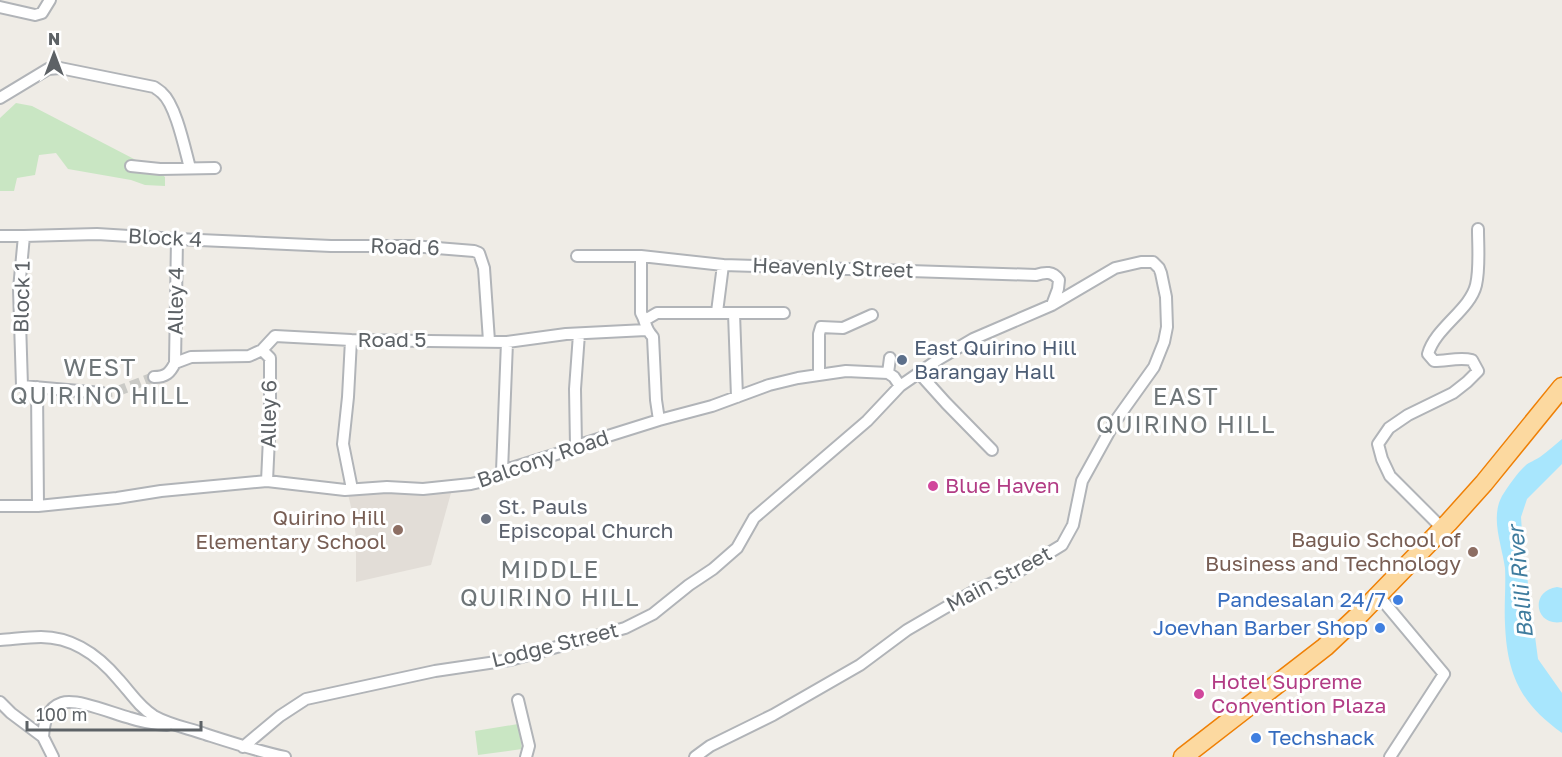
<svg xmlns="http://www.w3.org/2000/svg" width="1562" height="757" font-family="'Golos Text',sans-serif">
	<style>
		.education { fill: #e2ddd7 }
		.green { fill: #c9e6c3 }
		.water { fill: #a8e6fd }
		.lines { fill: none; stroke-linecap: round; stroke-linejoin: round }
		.minor-tunnel { stroke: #cacac6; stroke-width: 10; stroke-dasharray: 10 5; stroke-linecap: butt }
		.minor-casing { stroke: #b1b4b8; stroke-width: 14 }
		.trunk-casing { stroke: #ef8006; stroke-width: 21 }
		.minor { stroke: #fff; stroke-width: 10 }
		.trunk { stroke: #fcd9a0; stroke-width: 18 }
		.service-dot { fill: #5c6f8a; stroke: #fff; stroke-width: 2 }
		.hotel-dot { fill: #d1479c; stroke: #fff; stroke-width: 2 }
		.worship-dot { fill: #6b7280; stroke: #fff; stroke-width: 2 }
		.education-dot { fill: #8d6e63; stroke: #fff; stroke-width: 2 }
		.shop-dot { fill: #3f7fe0; stroke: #fff; stroke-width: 2 }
		.labels { text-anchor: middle; stroke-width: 6; stroke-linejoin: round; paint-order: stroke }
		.street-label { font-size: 21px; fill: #5d6266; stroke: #fff }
		.service-label { font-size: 21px; fill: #4e5e75; stroke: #fff; text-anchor: start }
		.hotel-label { font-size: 21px; fill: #b23c85; stroke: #fff; text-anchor: start }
		.worship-label { font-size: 21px; fill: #5b616d; stroke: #fff; text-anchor: start }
		.education-label { font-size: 21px; fill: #785e54; stroke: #fff; text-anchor: end }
		.shop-label { font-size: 21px; fill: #366cbe; stroke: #fff; text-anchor: end }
		.water-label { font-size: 22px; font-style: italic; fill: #3f7c9e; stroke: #fff }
		.quarter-label { font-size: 24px; letter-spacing: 1.5px; fill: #6e7578; stroke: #fff }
	</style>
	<rect width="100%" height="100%" fill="#efece6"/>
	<path class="education" d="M 451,493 L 431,565 L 356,582 L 356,539 L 354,520 L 348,494 Z"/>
	<path class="green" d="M 16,103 L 32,106 L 159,172 L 165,177 L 165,186 L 145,185 L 131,180 L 68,169 L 56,153 L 39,155 L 35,175 L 17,178 L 14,191 L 0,191 L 0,118 Z
		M 518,724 L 522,749 L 478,755 L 475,731 Z"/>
	<path class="water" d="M 1562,439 L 1562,464 L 1527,499 L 1521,517 L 1523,546 L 1538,659 L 1562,693 L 1562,733 C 1520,703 1507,674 1505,624 C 1504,605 1506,586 1505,568 C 1502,545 1490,518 1502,496 C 1507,488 1518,472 1525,466 C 1529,462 1536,460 1540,457 C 1548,451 1555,445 1562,439 Z
		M 1557,587 L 1562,588 L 1562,622 C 1535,627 1529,591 1557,587 Z"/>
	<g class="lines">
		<path class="minor-tunnel" d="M 102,393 L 118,391 L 154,377"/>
		<defs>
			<path id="minor" d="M 0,7 L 35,15 L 42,13 L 50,0
				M 0,98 L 48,69 L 60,68 L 154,87 C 157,89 160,91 162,93 C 176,105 185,150 190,168
				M 131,166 L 160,169 L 215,168
				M 0,236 L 24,236 L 97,234 L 177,239 L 331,246 L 412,246 L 474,251 L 479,253 L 484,268 L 489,341
				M 24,236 L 19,289 L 22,386 L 102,393
				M 577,256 L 641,256 L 723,265 L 1036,275 C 1045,272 1053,271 1059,280 L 1058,289 L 1052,305
				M 641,256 L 641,313 C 647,323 644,328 653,337 L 656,400 L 659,420
				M 717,312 L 723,265
				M 734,313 L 737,397
				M 645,320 L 657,313 L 784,313
				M 351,340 L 348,397 L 343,444 L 352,489
				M 262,350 L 270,358 L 270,416 L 267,481
				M 175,363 L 177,239
				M 888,373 L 890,358
				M 919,373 L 946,403 L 992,450
				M 819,374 L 819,334 L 821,327 L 843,328 L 872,315
				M 154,377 C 166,377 170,373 175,363 L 191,357 L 249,356 L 262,350 L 275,336 L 351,340 L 507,342 L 566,334 L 646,330
				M 37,387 L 38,506
				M 576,446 L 575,389 L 579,334
				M 502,471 L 507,342
				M 0,506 L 38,506 L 117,498 L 161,491 L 267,481 L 345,490 L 387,487 L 423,489 L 471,484 L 484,481 L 496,476 L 502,471 L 563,452 L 576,446 L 659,420 L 712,406 L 769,385 L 798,378 L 846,371 L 888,373 L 894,377 L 900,386
				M 1443,529 L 1390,476 L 1382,459 L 1378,444 L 1389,428 L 1408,415 L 1453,393 L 1467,382 L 1478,371 L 1472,360 C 1459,357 1447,361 1434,361 L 1428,354 C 1435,328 1470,310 1476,285 C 1480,268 1478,247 1478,229
				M 1378,595 L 1444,674 L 1390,757
				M 0,640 C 14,639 28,637 41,637 C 73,637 99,656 119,680 C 130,692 139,707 154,716 C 170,725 188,728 205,734 C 233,743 257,751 285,757
				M 518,700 L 529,746 L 526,757
				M 0,702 L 11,713 L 43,737 L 53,757
				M 43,737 C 44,722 47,708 62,703 C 77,698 114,714 130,718 C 142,722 155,724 167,725
				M 243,747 L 280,716 L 306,699 L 435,671 L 510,660 L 625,628 L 653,614 L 689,585 L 713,569 L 737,548 L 754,518 L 867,421 L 900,386 L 939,359 L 973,339 L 1052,305 L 1115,268 L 1141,262 L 1153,262 L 1159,268 L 1161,273 L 1166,297 L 1167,327 L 1164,342 L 1154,367 L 1114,423 L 1082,481 L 1073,525 L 1062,545 L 1016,573 L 976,590 L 943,609 L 907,630 L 860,665 L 773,715 L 710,746 L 695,757"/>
			<path id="trunk" d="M 1183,757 L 1325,647 L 1361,613 L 1449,522 L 1484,483 L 1562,387"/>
		</defs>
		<use href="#minor" class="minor-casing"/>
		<use href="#trunk" class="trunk-casing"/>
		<use href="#minor" class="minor"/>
		<use href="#trunk" class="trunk"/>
	</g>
	<circle class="service-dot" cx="902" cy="360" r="6"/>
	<g class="hotel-dot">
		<circle cx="933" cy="486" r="6"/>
		<circle cx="1199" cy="694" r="6"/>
	</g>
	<circle class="worship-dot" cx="486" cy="519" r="6"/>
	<g class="education-dot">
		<circle cx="398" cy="530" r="6"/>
		<circle cx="1473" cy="552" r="6"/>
	</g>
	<g class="shop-dot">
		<circle cx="1398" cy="600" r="6"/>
		<circle cx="1380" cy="628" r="6"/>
		<circle cx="1256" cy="738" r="6"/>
	</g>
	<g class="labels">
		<g class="street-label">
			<text transform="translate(165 238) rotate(3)" y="7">Block 4</text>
			<text transform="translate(405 247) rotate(2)" y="7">Road 6</text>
			<text transform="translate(833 268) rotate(2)" y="7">Heavenly Street</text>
			<text transform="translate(22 297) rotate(-89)" y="7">Block 1</text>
			<text transform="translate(176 301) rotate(-89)" y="7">Alley 4</text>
			<text x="392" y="347">Road 5</text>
			<text transform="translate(269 414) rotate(-89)" y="7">Alley 6</text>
			<text transform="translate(543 459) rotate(-19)" y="7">Balcony Road</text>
			<text transform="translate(999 579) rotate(-28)" y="7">Main Street</text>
			<text transform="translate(555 645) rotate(-14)" y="7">Lodge Street</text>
		</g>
		<g class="service-label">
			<text x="914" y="355">East Quirino Hill<tspan x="914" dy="24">Barangay Hall</tspan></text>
		</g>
		<g class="hotel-label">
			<text x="945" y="493">Blue Haven</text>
			<text x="1211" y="689">Hotel Supreme<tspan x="1211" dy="24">Convention Plaza</tspan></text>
		</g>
		<g class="worship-label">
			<text x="498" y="514">St. Pauls<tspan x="498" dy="24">Episcopal Church</tspan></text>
		</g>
		<g class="education-label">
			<text x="386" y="525">Quirino Hill<tspan x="386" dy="24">Elementary School</tspan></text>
			<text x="1461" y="547">Baguio School of<tspan x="1461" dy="24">Business and Technology</tspan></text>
		</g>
		<g class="shop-label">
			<text x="1386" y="607">Pandesalan 24/7</text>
			<text x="1368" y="635">Joevhan Barber Shop</text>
			<text x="1268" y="745" text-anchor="start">Techshack</text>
		</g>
		<g class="water-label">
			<text transform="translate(1520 582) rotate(-95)" y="8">Balili River</text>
		</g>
		<g class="quarter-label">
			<text x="100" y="376">WEST<tspan x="100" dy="28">QUIRINO HILL</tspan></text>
			<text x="1186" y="405">EAST<tspan x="1186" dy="28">QUIRINO HILL</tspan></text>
			<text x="550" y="578">MIDDLE<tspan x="550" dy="28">QUIRINO HILL</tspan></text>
		</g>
	</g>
	<g transform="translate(54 54)" stroke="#ffffff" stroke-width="4.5" paint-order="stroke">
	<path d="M0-4.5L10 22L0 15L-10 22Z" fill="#5d6266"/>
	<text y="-9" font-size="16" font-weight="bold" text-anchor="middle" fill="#5d6266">N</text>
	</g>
	<path d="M27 721v9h174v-9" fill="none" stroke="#5d6266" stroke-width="3"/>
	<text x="36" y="721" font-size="18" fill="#5d6266" stroke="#ffffff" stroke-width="4.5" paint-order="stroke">100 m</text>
</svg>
